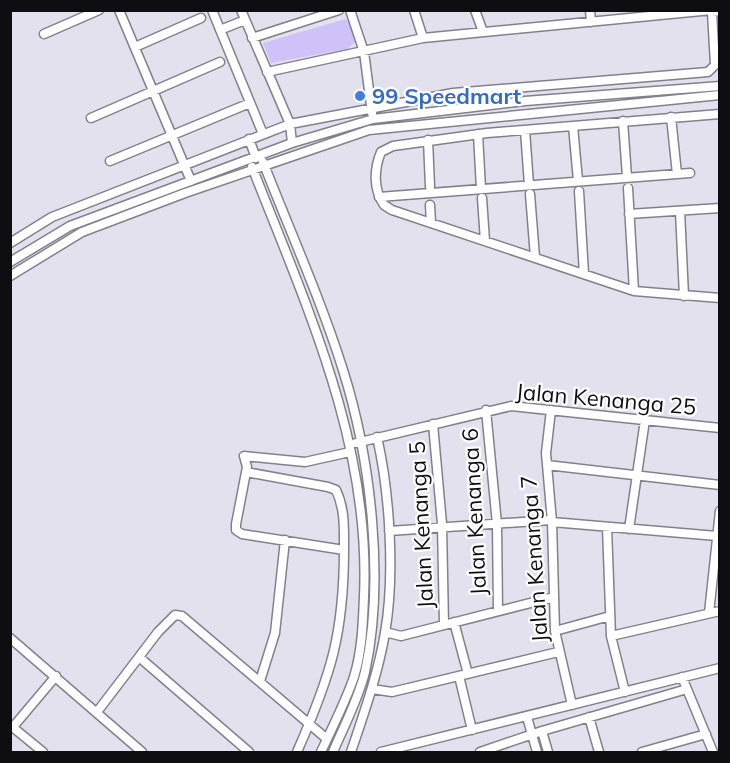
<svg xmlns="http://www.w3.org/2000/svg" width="730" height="763" font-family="Mulish,sans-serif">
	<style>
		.green { fill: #d0c1f8 }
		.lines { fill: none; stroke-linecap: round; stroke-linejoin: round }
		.minor-casing { stroke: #83808c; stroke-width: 11 }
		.minor { stroke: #fff; stroke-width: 8 }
		.shop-dot { fill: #3f7fe0; stroke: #fff; stroke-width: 2 }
		.labels { text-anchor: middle; stroke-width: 4.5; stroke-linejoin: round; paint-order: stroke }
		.shop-label { font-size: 22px; font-weight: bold; fill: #366cbe; stroke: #fff; text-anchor: start }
		.street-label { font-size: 22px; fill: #0e0d11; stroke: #fff }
	</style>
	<rect width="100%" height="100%" fill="#e4e1ee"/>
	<path class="green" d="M 345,19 L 350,22 L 355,42 L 347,49 L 271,63 L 263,43 Z"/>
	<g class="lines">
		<defs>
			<path id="minor" d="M 119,10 L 191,181
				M 212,10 L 263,134
				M 241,10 L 290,124 L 292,143
				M 350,10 L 364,52 L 372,113
				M 414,10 L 423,38
				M 475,10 L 483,32
				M 590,10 L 591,22
				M 220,30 L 245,20
				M 44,34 L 99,10
				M 252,38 L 339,10
				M 135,47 L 201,18
				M 267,72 L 423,38 L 712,10
				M 720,114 L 487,133 L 393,146 L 381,152 C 374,169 373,189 384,205 L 392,210 L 634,291 L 720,298
				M 671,117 L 677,174
				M 91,118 L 220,62
				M 623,121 L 627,177
				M 573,126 L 578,181
				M 525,130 L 529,185
				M 478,134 L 481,189
				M 249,139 L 256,158
				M 428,140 L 430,187
				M 110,161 L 250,103
				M 263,162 C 290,231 321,300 343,370 C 371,459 385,581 365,672 C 358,700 344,726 333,752
				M 252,167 C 306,305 371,444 364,596 C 363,623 362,651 354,677 C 345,703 332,728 321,752
				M 628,188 L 634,291
				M 579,191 L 584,274
				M 530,194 L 535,257
				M 379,197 L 690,173
				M 482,198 L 485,241
				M 430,205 L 431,223
				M 680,211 L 684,296
				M 629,214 L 720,208
				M 10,243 L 52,217 L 290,124 L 453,93 L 708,72 L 715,65 L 712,12 L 720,11
				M 10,262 L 70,226 L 292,143 L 373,119 L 525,101 L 720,86
				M 10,276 L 82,232 L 185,193 L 369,130 L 720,95
				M 486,410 L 497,524 L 498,611
				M 551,410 L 546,453 L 552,522 L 555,631 L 572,705
				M 433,424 L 442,524 L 444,625
				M 356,443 L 511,406 L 720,428
				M 547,465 L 720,485
				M 246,472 L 328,487 L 336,490 C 345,509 344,528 344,549 C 344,634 331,675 297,752
				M 552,522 L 717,536
				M 607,527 L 611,636 L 625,692
				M 629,529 L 645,420
				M 389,531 L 551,520
				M 344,550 L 242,534 L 236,530 L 236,524 L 247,467 L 244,456 L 305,462 L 350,452
				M 709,613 L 720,511
				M 454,622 L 468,674
				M 555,631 L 610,616
				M 385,632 L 401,636 L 554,597
				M 611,636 L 720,611
				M 10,638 L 142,752
				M 139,657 L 249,752
				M 459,676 L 472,730
				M 682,677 L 713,752
				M 260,681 L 275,633 L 285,540
				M 372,689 L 392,692 L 558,652
				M 97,712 L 158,632 L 175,615 L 182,616 L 327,739
				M 527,717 L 537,752
				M 589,717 L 599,752
				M 10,725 L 43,752
				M 13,727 L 56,676
				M 542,731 L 548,752
				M 351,752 C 364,713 378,674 385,633 C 395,576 390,494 377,437
				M 381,752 L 720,668
				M 480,752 L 542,731 L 687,689
				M 642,752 L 706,734"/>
		</defs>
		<use href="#minor" class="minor-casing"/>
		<use href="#minor" class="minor"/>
	</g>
	<circle class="shop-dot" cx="360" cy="96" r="6"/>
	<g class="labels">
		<g class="shop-label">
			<text x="372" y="104">99 Speedmart</text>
		</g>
		<g class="street-label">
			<text transform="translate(606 399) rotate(5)" y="8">Jalan Kenanga 25</text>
			<text transform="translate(474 512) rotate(-93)" y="8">Jalan Kenanga 6</text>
			<text transform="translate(421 525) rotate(-93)" y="8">Jalan Kenanga 5</text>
			<text transform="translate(534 559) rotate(-94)" y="8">Jalan Kenanga 7</text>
		</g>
	</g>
	<rect width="730" height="763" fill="none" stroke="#0e0d11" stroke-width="24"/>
</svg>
